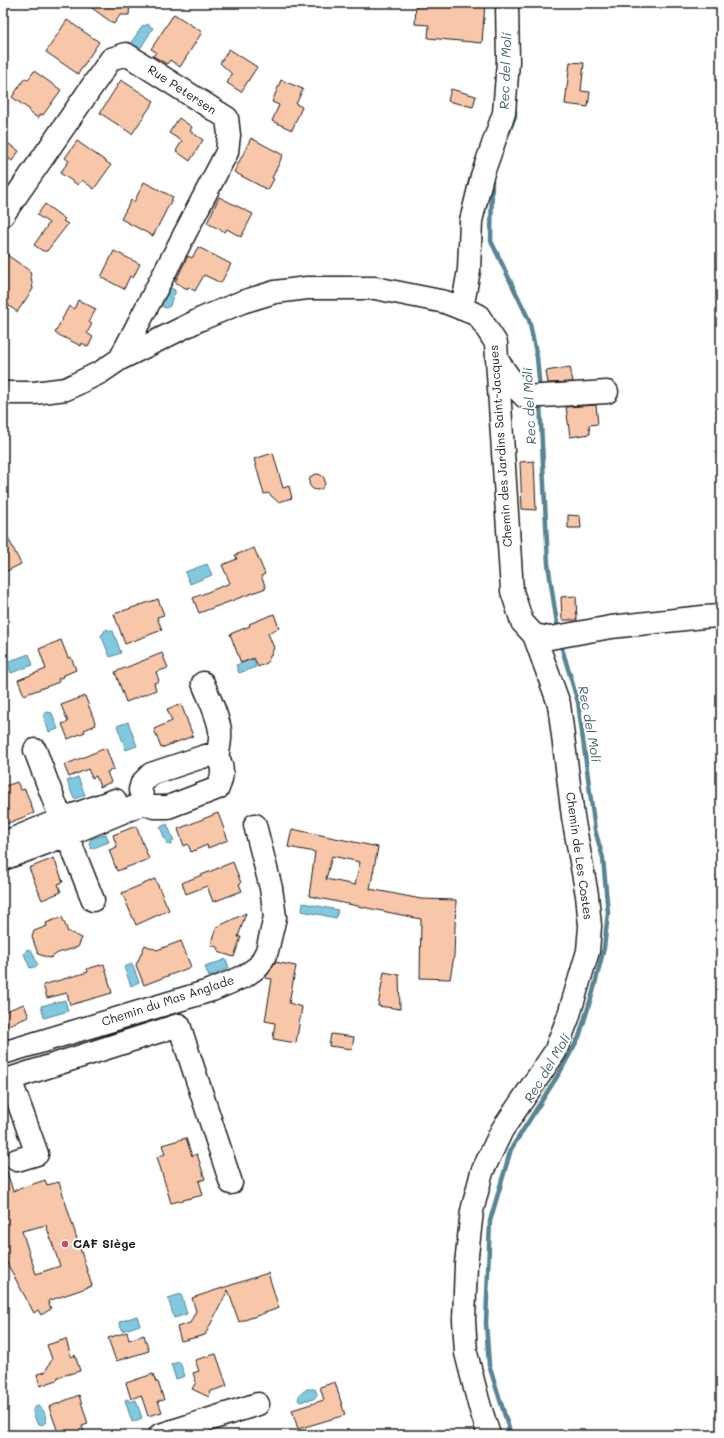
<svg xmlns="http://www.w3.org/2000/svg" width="724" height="1438" font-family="Mali,sans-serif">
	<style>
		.water { fill: #80c9e0; stroke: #588492 }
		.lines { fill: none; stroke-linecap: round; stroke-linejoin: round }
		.stream { stroke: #588492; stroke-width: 4.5 }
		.building { fill: #f8c6a8; stroke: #1c1c1c; fill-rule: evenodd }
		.minor-casing { stroke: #1c1c1c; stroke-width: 25 }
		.minor { stroke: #fff; stroke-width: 22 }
		.poi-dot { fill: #d1495b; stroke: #fff; stroke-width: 1.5 }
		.labels { text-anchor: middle; stroke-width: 4; stroke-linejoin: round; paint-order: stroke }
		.street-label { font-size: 12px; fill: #1c1c1c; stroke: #fff }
		.poi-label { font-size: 12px; font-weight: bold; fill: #1c1c1c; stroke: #fff; text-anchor: start }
		.water-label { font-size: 13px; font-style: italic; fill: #44616a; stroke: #fff }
	</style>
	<rect width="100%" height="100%" fill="#fff"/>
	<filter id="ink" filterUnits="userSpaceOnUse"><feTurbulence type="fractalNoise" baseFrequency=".025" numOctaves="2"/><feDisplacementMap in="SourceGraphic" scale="8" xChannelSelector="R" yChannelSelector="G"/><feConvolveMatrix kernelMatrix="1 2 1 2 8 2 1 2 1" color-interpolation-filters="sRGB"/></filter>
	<g filter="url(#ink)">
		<path class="water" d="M 147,24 L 153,28 L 140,49 L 130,44 L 143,25 L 145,26 Z
			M 170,288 L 175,290 L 175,294 L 173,295 L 170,306 L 166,308 L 163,307 L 161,302 L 168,289 Z
			M 207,564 L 212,575 L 190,584 L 185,572 Z
			M 107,629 L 110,631 L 113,631 L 121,653 L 110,657 L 101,635 L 104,633 L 104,631 Z
			M 29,654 L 33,665 L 11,673 L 7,662 Z
			M 253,659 L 256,667 L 239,673 L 236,665 Z
			M 47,712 L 52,713 L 58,729 L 49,732 L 43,715 Z
			M 128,722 L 137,746 L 126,750 L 117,726 Z
			M 78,777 L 85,795 L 74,799 L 67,781 Z
			M 167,824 L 174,841 L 172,841 L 171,845 L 167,844 L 160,827 Z
			M 106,834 L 109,842 L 91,849 L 89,843 L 91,839 Z
			M 303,903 L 338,910 L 336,918 L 302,911 Z
			M 27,949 L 32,951 L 38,966 L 30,968 L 24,954 Z
			M 226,959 L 229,968 L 209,977 L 205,967 Z
			M 132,964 L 139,982 L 131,986 L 124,967 Z
			M 65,1000 L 68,1011 L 44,1018 L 41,1006 Z
			M 181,1294 L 187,1314 L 174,1318 L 168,1298 Z
			M 137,1316 L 140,1325 L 122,1331 L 119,1322 Z
			M 180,1362 L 185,1376 L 176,1379 L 171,1364 Z
			M 307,1389 L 315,1389 L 317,1394 C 315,1400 311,1400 305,1400 L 304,1401 L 300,1402 L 298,1399 C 299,1394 303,1392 307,1389 Z
			M 128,1399 L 130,1402 L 136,1400 L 142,1418 L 132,1422 L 125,1400 Z
			M 37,1406 C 44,1407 46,1416 46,1422 L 42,1425 L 37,1423 L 33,1413 L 33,1409 Z"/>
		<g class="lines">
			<path class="stream" d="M 509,132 L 515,116 L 515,111
				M 492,179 L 491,241 L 529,320 L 537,357 L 540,391
				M 540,403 L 548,564 L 558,630
				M 511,1435 L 489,1365 L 486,1323 L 490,1221 L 511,1149 L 560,1072 L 579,1037 L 593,992 L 604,948 L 608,913 L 603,858 L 595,830 L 578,702 L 560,642"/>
		</g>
		<path class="building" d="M 85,3 L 130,3 L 129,15 L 120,15 L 114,24 Z
			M 416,3 L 485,3 L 482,43 L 428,38 L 429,25 L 415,24 Z
			M 174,14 L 202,32 L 180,67 L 170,60 L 167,64 L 153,56 L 156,52 L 151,49 Z
			M 67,20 L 99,42 L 78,74 L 46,52 Z
			M 229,49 L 257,67 L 241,92 L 227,83 L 232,74 L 220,63 Z
			M 570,62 L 584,63 L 581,91 L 590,92 L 588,107 L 565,104 Z
			M 34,71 L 61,90 L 43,115 L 41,114 L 38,118 L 29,112 L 30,110 L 12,97 L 25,78 L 28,80 Z
			M 121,80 L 154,101 L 132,134 L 100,113 Z
			M 281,80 L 303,89 L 296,104 L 302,107 L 292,130 L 272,121 L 279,105 L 272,102 Z
			M 451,89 L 476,96 L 473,107 L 448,101 Z
			M 179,118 L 192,127 L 190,131 L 203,140 L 190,161 L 176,151 L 182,141 L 169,133 Z
			M 251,138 L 283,155 L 272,178 L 274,179 L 268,190 L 234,172 Z
			M 3,140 L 19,151 L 12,161 L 3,154 Z
			M 77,141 L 111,165 L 94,189 L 82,180 L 78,185 L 60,173 L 69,161 L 65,158 Z
			M 144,182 L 173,197 L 153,236 L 121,219 L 131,200 L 134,202 Z
			M 219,197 L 253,214 L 241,237 L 227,229 L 225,232 L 207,223 Z
			M 45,204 L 65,219 L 63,221 L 68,224 L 47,251 L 43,251 L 34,245 L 49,223 L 37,215 Z
			M 198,247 L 231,264 L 221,283 L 204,275 L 195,291 L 188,287 L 187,289 L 175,282 L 188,256 L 192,258 Z
			M 114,251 L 140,264 L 133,278 L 130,276 L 124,289 L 101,277 Z
			M 3,252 L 30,271 L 33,289 L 17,312 L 3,301 Z
			M 78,300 L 96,309 L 89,322 L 92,324 L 87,333 L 93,337 L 88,347 L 82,343 L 81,346 L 55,333 L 69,306 L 74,309 Z
			M 570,367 L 573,382 L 548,383 L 546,371 Z
			M 596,405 L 598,424 L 589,425 L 590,434 L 570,437 L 566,407 Z
			M 273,453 L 283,488 L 289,486 L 292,498 L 278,502 L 268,493 L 264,494 L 254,459 Z
			M 534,461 L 536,510 L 522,509 L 520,462 Z
			M309 482a8 8 0 1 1 16 0a8 8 0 1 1-16 0Z
			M 568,515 L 580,516 L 581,528 L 568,528 Z
			M 3,528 L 21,564 L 3,573 Z
			M 254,548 L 265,574 L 261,576 L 266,588 L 199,613 L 193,598 L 230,583 L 222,565 L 237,559 L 235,555 Z
			M 576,596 L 577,620 L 562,620 L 561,597 Z
			M 158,599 L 164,615 L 157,617 L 162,630 L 125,644 L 114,614 Z
			M 274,614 L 279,628 L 268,633 L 274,648 L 267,663 L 258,667 L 254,658 L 241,663 L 230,634 L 250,626 L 249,624 Z
			M 61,640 L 68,658 L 71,657 L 76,670 L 62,676 L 63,677 L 58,679 L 59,682 L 24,695 L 18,680 L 46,669 L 39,649 Z
			M 162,653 L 168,668 L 156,672 L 159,681 L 154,683 L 156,690 L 126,702 L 115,672 Z
			M 85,696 L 96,725 L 84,730 L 85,732 L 68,739 L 62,724 L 68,722 L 61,705 Z
			M 181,704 L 193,736 L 161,748 L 154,729 L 172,721 L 167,709 Z
			M 106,748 L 114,769 L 107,772 L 111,782 L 100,787 L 96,776 L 92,778 L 88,769 L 69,777 L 64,765 Z
			M 17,782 L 21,790 L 25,789 L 34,813 L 3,825 L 3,787 Z
			M 218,813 L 228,840 L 208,848 L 207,845 L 191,852 L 188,844 L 184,846 L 178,829 Z
			M 136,826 L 149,859 L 117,871 L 109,850 L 117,847 L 113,835 Z
			M 292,829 L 378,847 L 370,889 L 421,899 L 456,900 L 454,956 L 450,979 L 420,978 L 421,919 L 309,896 L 315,852 L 288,847 ZM 332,856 L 360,862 L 355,885 L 326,879 Z
			M 54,858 L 63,882 L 58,884 L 61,892 L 42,900 L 29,868 Z
			M 233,862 L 241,883 L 239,884 L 242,891 L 213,902 L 207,886 L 186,894 L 182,883 Z
			M 155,879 L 169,910 L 136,925 L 122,893 Z
			M 246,913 L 238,937 L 241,937 L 234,957 L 218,952 L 219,948 L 211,945 L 217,927 Z
			M 62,917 L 67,929 L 67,931 L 82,938 L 78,947 L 58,953 L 50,958 L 38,954 L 32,937 L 34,931 L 47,926 L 46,923 Z
			M 181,941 L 191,967 L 144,985 L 136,965 L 145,945 L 157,950 Z
			M 275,962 L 296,966 L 289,1003 L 302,1007 L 296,1043 L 273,1039 L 275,1023 L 265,1021 L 272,979 L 265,978 Z
			M 104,964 L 112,993 L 70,1005 L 67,993 L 47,998 L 43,985 L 88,972 L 87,969 Z
			M 384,972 L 399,975 L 400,1009 L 378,1006 Z
			M 24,1004 L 29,1017 L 3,1027 L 3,1012 Z
			M 331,1034 L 354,1037 L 352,1049 L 329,1046 Z
			M 186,1138 L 192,1156 L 197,1154 L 205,1179 L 199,1181 L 203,1195 L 171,1203 L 157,1157 L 165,1154 L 162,1145 Z
			M 3,1169 L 6,1169 L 13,1191 L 45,1180 L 47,1185 L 59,1182 L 92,1286 L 48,1301 L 51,1309 L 41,1315 L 38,1310 L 34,1313 L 3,1256 ZM 46,1225 L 60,1266 L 36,1274 L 22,1231 Z
			M 268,1273 L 279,1308 L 239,1322 L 228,1290 L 205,1335 L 181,1341 L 177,1327 L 190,1323 L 196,1311 L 192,1298 Z
			M 127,1332 L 129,1340 L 144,1335 L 149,1351 L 116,1361 L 108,1338 Z
			M 66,1339 L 71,1357 L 75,1355 L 80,1371 L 58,1377 L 57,1380 L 40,1386 L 37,1374 L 45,1372 L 52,1359 L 47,1345 Z
			M 216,1354 L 227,1386 L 211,1391 L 209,1397 L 192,1389 L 196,1382 L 193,1373 L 199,1371 L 195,1360 Z
			M 153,1374 L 156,1382 L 158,1382 L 164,1400 L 158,1401 L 162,1412 L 148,1416 L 141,1395 L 131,1399 L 126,1383 Z
			M 335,1382 L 345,1415 L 298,1429 L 292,1410 L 324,1400 L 320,1387 Z
			M 79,1395 L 88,1424 L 82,1426 L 85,1435 L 59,1435 L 49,1407 Z"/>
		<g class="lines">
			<defs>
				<path id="minor" d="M 3,215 L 111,59 L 126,54 L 227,118 L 229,135 L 227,152 L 120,359
					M 462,309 L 469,270 L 471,221 L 482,176 L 504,113 L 508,62 L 507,3
					M 497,360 L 519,391 L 525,397 L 607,392
					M 3,393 L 34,393 L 66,389 L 101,372 L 120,359 L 201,319 L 242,302 L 275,292 L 307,288 L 375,288 L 445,302 L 478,315 L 496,343 L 512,591 L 522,622 L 534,635 L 550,638 L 611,627 L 703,617 L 721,616
					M 203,683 C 209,698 218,715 220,731 C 221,740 219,748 217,756
					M 35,750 L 67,835 L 93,900
					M 3,843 L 62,819 L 115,800
					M 3,859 L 67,835 L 142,804 L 145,804 L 154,807 L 168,807 L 218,788 C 223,776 225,764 214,754 L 202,757 L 151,774 L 142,783 L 140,790 L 145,804
					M 3,1053 L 212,990 L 245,976 L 259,966 L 267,951 L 275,917 L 271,888 L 255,825
					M 10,1079 L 37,1154 L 17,1160
					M 3,1081 L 179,1025 L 231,1183
					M 160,1435 L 258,1404
					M 489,1435 L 479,1404 L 466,1353 L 464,1320 L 466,1264 L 472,1211 L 482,1172 L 502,1130 L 555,1052 L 568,1018 L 588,951 L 590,926 L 587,895 L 573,817 L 559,704 L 534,635"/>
			</defs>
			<use href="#minor" class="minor-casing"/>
			<use href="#minor" class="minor"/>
		</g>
	</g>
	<circle class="poi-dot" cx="65" cy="1244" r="4"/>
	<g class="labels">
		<g class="street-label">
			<text transform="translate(182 90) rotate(33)" y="4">Rue Petersen</text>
			<text transform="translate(501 446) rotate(-94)" y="4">Chemin des Jardins Saint-Jacques</text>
			<text transform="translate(579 856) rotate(82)" y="4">Chemin de Les Costes</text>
			<text transform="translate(168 1001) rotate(-18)" y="4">Chemin du Mas Anglade</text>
		</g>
		<g class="poi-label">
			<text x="73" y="1248">CAF Siège</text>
		</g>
		<g class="water-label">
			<text transform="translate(505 71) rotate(-88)" y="5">Rec del Molí</text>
			<text transform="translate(529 406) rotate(-93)" y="5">Rec del Molí</text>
			<text transform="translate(590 724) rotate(80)" y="5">Rec del Molí</text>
			<text transform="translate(547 1068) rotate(-59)" y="5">Rec del Molí</text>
		</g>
	</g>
	<rect width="724" height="1438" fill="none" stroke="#fff" stroke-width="16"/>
	<rect x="8" y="8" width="708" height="1422" fill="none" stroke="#1c1c1c" stroke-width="1.5" filter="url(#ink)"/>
</svg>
